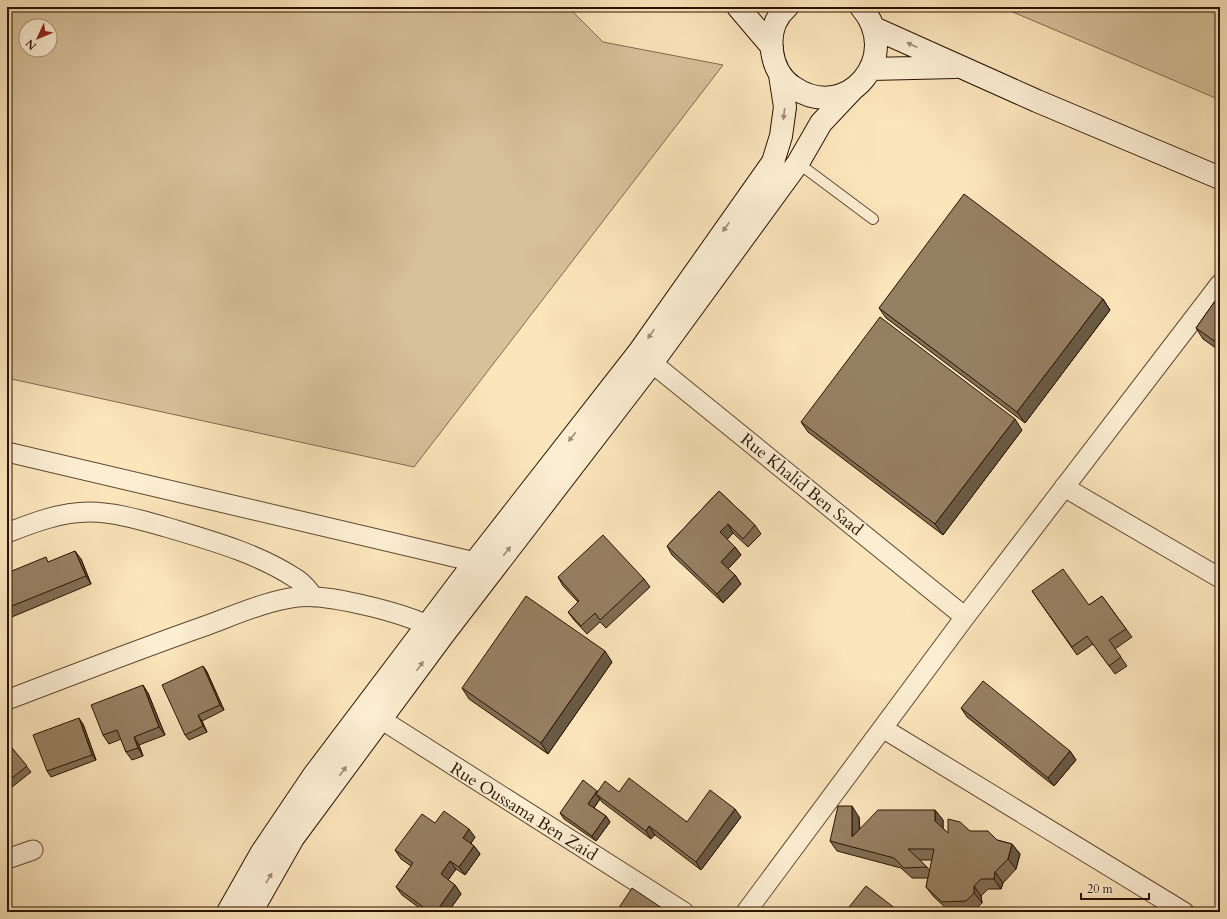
<svg xmlns="http://www.w3.org/2000/svg" width="1227" height="919" font-family="Cardo,serif">
	<style>
		.green { fill: #d7c19b; stroke: #806a4e; fill-rule: evenodd }
		.lines { fill: none; stroke-linecap: round; stroke-linejoin: round }
		.lane-casing { stroke: #5e4830; stroke-width: 12 }
		.street-casing { stroke: #5e4830; stroke-width: 21 }
		.secondary-casing { stroke: #291301; stroke-width: 24 }
		.lane { stroke: #fceed3; stroke-width: 10 }
		.street { stroke: #fceed3; stroke-width: 19 }
		.secondary { stroke: #fceed3; stroke-width: 22 }
		.wall { fill: #816e54; stroke: #291301; fill-rule: evenodd }
		.shaded-wall { fill: #695a45; stroke: #291301 }
		.building { fill: #968062; stroke: #291301 }
		.oneway { fill: #9d8b74 }
		.labels { text-anchor: middle; stroke-width: 3.5; stroke-linejoin: round; paint-order: stroke }
		.street-label { font-size: 17px; fill: #291301; stroke: #fceed3 }
	</style>
	<rect width="100%" height="100%" fill="#fbe5bb"/>
	<filter id="stains"><feTurbulence type="fractalNoise" baseFrequency=".005" numOctaves="4"/><feColorMatrix values="0 0 0 0 .2 0 0 0 0 .09 0 0 0 0 .02 0 0 0 .5 -.17"/></filter>
	<radialGradient id="worn" r=".72"><stop offset=".6" stop-color="#630" stop-opacity="0"/><stop offset="1" stop-color="#630" stop-opacity=".3"/></radialGradient>
	<path class="green" d="M 7,7 L 568,7 L 603,42 L 723,65 L 414,467 L 7,378 ZM 26,26 L 50,26 L 50,50 L 26,50 Z
		M 1001,7 L 1220,7 L 1220,100 Z"/>
	<g class="lines">
		<defs>
			<path id="lane" d="M 798,163 L 873,219"/>
			<path id="street" d="M 641,354 L 965,617
				M 7,452 L 475,562 L 486,570
				M 1064,487 L 1220,578
				M 7,533 C 32,523 61,512 89,512 C 114,512 141,520 166,527 C 209,540 257,553 295,578 C 303,582 309,591 314,597
				M 7,700 C 72,675 137,650 202,627 C 233,616 265,601 297,597 C 327,593 416,615 440,632
				M 368,711 L 684,912
				M 884,729 L 1184,912
				M 7,859 L 33,850
				M 746,912 L 965,617 L 1220,284"/>
			<path id="secondary" d="M 738,7 L 772,47
				M 787,7 C 774,18 770,35 772,51 C 774,66 781,79 793,87 C 846,124 904,57 861,7
				M 874,28 L 1037,101 L 1220,178
				M 871,69 L 955,67
				M 228,912 L 262,852 L 314,775 L 475,562 L 639,352 L 773,162 L 781,136 L 785,107 L 780,75
				M 251,912 L 293,838 L 443,635 L 652,363 L 798,163 L 821,123 L 853,89"/>
		</defs>
		<use href="#lane" class="lane-casing"/>
		<use href="#street" class="street-casing"/>
		<use href="#secondary" class="secondary-casing"/>
		<use href="#lane" class="lane"/>
		<use href="#street" class="street"/>
		<use href="#secondary" class="secondary"/>
	</g>
	<path class="wall" d="M 1220,294 L 1220,351 L 1203,339 L 1196,328 Z
		M 1103,299 L 1110,310 L 1025,423 L 886,318 L 879,308 Z
		M 801,422 L 1022,430 L 943,535 L 808,432 Z
		M 719,491 L 755,525 L 761,534 L 748,547 L 733,533 L 727,539 L 735,547 L 741,555 L 728,569 L 735,575 L 741,584 L 723,603 L 672,555 L 667,546 Z
		M 81,559 L 91,584 L 7,619 L 7,573 L 50,562 Z
		M 558,577 L 644,579 L 650,587 L 606,628 L 600,622 L 587,634 L 574,620 L 568,612 L 578,602 L 563,586 Z
		M 1032,591 L 1089,605 L 1102,596 L 1132,637 L 1115,649 L 1127,666 L 1115,674 L 1093,644 L 1077,655 Z
		M 612,662 L 548,754 L 469,699 L 462,688 Z
		M 203,666 L 207,672 L 224,710 L 202,721 L 207,732 L 189,740 L 185,735 Z
		M 148,693 L 165,735 L 139,745 L 143,756 L 132,760 L 126,752 L 121,739 L 109,744 L 103,735 Z
		M 961,708 L 1070,751 L 1076,760 L 1054,786 L 967,717 Z
		M 83,724 L 96,760 L 51,777 L 47,771 Z
		M 7,742 L 31,772 L 7,791 Z
		M 598,791 L 619,792 L 687,822 L 741,817 L 701,870 L 655,835 L 651,839 L 602,802 L 600,799 L 594,808 L 606,816 L 610,822 L 596,841 L 564,819 L 560,813 Z
		M 935,810 L 943,820 L 943,828 L 948,833 L 970,831 L 997,840 L 1012,844 L 1020,854 L 1016,869 L 1003,883 L 1001,889 L 988,889 L 981,896 L 982,903 L 973,912 L 950,912 L 934,897 L 926,887 L 928,878 L 912,878 L 901,868 L 837,851 L 830,841 L 859,817 L 860,830 ZM 919,860 L 932,860 L 930,871 L 927,867 Z
		M 435,823 L 475,837 L 471,843 L 474,846 L 480,854 L 465,875 L 456,869 L 448,880 L 455,885 L 461,894 L 448,912 L 425,912 L 402,895 L 396,887 L 411,866 L 401,859 L 395,850 Z"/>
	<path class="shaded-wall" d="M 1103,299 L 1110,310 L 1025,423 L 1017,412 Z
		M 1015,419 L 1022,430 L 943,535 L 935,524 Z
		M 728,524 L 733,533 L 726,541 L 720,532 Z
		M 735,547 L 741,555 L 727,570 L 721,562 Z
		M 75,551 L 81,559 L 91,584 L 86,576 Z
		M 735,575 L 741,584 L 723,603 L 717,594 Z
		M 605,651 L 612,662 L 548,754 L 541,743 Z
		M 203,666 L 207,672 L 224,710 L 220,705 Z
		M 143,685 L 148,693 L 165,735 L 159,727 Z
		M 198,715 L 202,721 L 207,732 L 203,726 Z
		M 79,718 L 83,724 L 96,760 L 92,755 Z
		M 134,737 L 139,745 L 143,756 L 138,748 Z
		M 1070,751 L 1076,760 L 1054,786 L 1048,778 Z
		M 597,791 L 596,794 L 600,799 L 592,810 L 588,804 Z
		M 852,806 L 859,817 L 860,848 L 852,837 Z
		M 735,809 L 741,817 L 701,870 L 696,862 Z
		M 935,810 L 943,820 L 943,832 L 935,821 Z
		M 606,816 L 610,822 L 596,841 L 592,836 Z
		M 649,826 L 655,835 L 651,839 L 646,831 Z
		M 469,829 L 475,837 L 469,846 L 463,838 Z
		M 1012,844 L 1020,854 L 1016,869 L 1008,859 Z
		M 474,846 L 480,854 L 465,875 L 459,867 Z
		M 450,861 L 456,869 L 446,883 L 441,874 Z
		M 995,872 L 1003,883 L 1001,889 L 994,879 Z
		M 455,885 L 461,894 L 448,912 L 436,912 Z
		M 974,886 L 981,896 L 982,903 L 974,893 Z
		M 7,903 L 10,912 L 9,912 L 7,907 Z"/>
	<path class="building" d="M 964,194 L 1103,299 L 1017,412 L 879,308 Z
		M 1220,294 L 1220,345 L 1196,328 Z
		M 880,317 L 1015,419 L 935,524 L 801,422 Z
		M 719,491 L 755,525 L 743,539 L 728,524 L 720,532 L 735,547 L 721,562 L 735,575 L 717,594 L 667,546 Z
		M 603,535 L 644,579 L 600,620 L 595,613 L 581,626 L 568,612 L 579,601 L 558,577 Z
		M 75,551 L 86,576 L 7,608 L 7,573 L 46,557 L 48,562 Z
		M 1063,569 L 1089,605 L 1102,596 L 1126,629 L 1109,640 L 1121,657 L 1109,666 L 1087,636 L 1072,647 L 1032,591 Z
		M 526,596 L 605,651 L 541,743 L 462,688 Z
		M 203,666 L 220,705 L 198,715 L 203,726 L 185,735 L 162,685 Z
		M 983,681 L 1070,751 L 1048,778 L 961,708 Z
		M 143,685 L 159,727 L 134,737 L 138,748 L 126,752 L 117,730 L 103,735 L 91,705 Z
		M 79,718 L 92,755 L 47,771 L 33,735 Z
		M 7,742 L 27,766 L 7,782 Z
		M 629,778 L 687,822 L 710,790 L 735,809 L 696,862 L 649,826 L 646,831 L 596,794 L 605,781 L 619,792 Z
		M 583,780 L 597,791 L 588,804 L 606,816 L 592,836 L 560,813 Z
		M 838,806 L 852,806 L 852,837 L 878,810 L 935,810 L 935,821 L 948,833 L 948,819 L 960,822 L 970,831 L 988,831 L 997,840 L 1012,844 L 1008,859 L 995,872 L 994,879 L 981,879 L 974,886 L 974,893 L 966,901 L 942,902 L 926,887 L 934,849 L 908,849 L 927,867 L 904,868 L 894,858 L 830,841 Z
		M 444,811 L 469,829 L 463,838 L 474,846 L 459,867 L 450,861 L 441,874 L 455,885 L 436,912 L 430,912 L 396,887 L 413,863 L 395,850 L 422,814 L 435,823 Z
		M 866,886 L 900,912 L 845,912 Z
		M 632,888 L 668,912 L 616,912 Z"/>
	<defs><path id="oneway-solid" d="M-6-.8H1V-3.2L6.5 0L1 3.2V.8H-6Z"/></defs>
	<g class="oneway">
		<use href="#oneway-solid" transform="translate(912 45) rotate(-156)"/>
		<use href="#oneway-solid" transform="translate(784 114) rotate(97)"/>
		<use href="#oneway-solid" transform="translate(726 227) rotate(125)"/>
		<use href="#oneway-solid" transform="translate(651 334) rotate(125)"/>
		<use href="#oneway-solid" transform="translate(572 437) rotate(128)"/>
		<use href="#oneway-solid" transform="translate(507 551) rotate(-52)"/>
		<use href="#oneway-solid" transform="translate(420 666) rotate(-54)"/>
		<use href="#oneway-solid" transform="translate(343 771) rotate(-54)"/>
		<use href="#oneway-solid" transform="translate(269 878) rotate(-59)"/>
	</g>
	<g class="labels">
		<g class="street-label">
			<text transform="translate(802 484) rotate(39)" y="6">Rue Khalid Ben Saad</text>
			<text transform="translate(524 811) rotate(32)" y="6">Rue Oussama Ben Zaid</text>
		</g>
	</g>
	<rect width="1227" height="919" fill="none" stroke="#fbe5bb" stroke-width="24"/>
	<rect x="8" y="8" width="1211" height="903" fill="none" stroke="#291301" stroke-width="2"/>
	<rect x="12" y="12" width="1203" height="895" fill="none" stroke="#291301"/>
	<g transform="translate(38 38) rotate(226)"><circle r="19" fill="#fceed3" stroke="#a8967f"/>
	<path d="M0-3L7 15L0 10L-7 15Z" fill="#8f2418"/>
	<text y="-6" font-size="11" font-weight="bold" text-anchor="middle" fill="#291301">N</text>
	</g>
	<path d="M1081 893v6h68v-6" fill="none" stroke="#291301" stroke-width="2"/>
	<text x="1087" y="893" font-size="12" fill="#291301" stroke="#fceed3" stroke-width="3" paint-order="stroke">20 m</text>
	<rect width="100%" height="100%" filter="url(#stains)"/>
	<rect width="100%" height="100%" fill="url(#worn)"/>
</svg>
